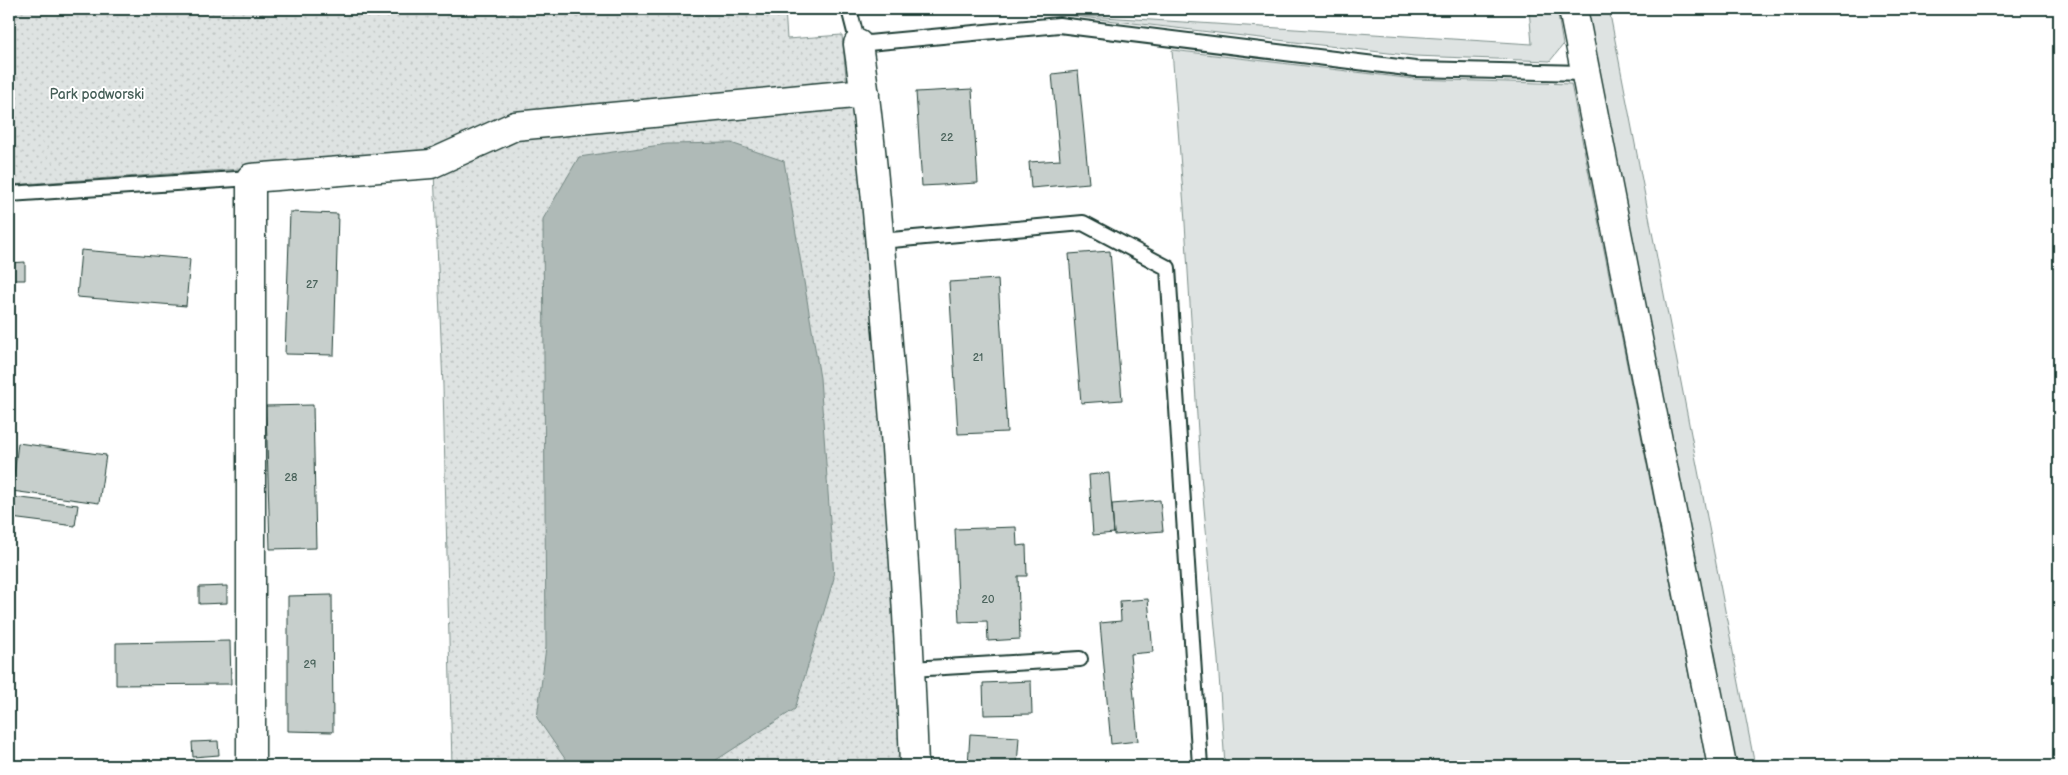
<svg xmlns="http://www.w3.org/2000/svg" width="2068" height="775" font-family="'Balsamiq Sans',sans-serif">
	<style>
		.green { fill: #dee3e2; stroke: #7e908b }
		.park { fill: url(#park-dots); stroke: #7e908b }
		.water { fill: #afbab7; stroke: #758883 }
		.building { fill: #c7cfcc; stroke: #1f3d34 }
		.lines { fill: none; stroke-linecap: round; stroke-linejoin: round }
		.service-casing { stroke: #1f3d34; stroke-width: 18 }
		.minor-casing { stroke: #1f3d34; stroke-width: 31 }
		.tertiary-casing { stroke: #1f3d34; stroke-width: 31 }
		.service { stroke: #fff; stroke-width: 14 }
		.minor { stroke: #fff; stroke-width: 28 }
		.tertiary { stroke: #fff; stroke-width: 28 }
		.labels { text-anchor: middle; stroke-width: 4; stroke-linejoin: round; paint-order: stroke }
		.number-label { font-size: 11px; fill: #49625a }
		.park-label { font-size: 14px; fill: #455e57; stroke: #fff }
	</style>
	<defs>
		<pattern id="park-dots" width="8" height="8" patternUnits="userSpaceOnUse" patternTransform="scale(1.25)"><rect width="8" height="8" fill="#dee3e2"/><path d="M2 2h.1M6 6h.1" fill="none" stroke="#bec4c2" stroke-width="1.8" stroke-linecap="round"/></pattern>
	</defs>
	<rect width="100%" height="100%" fill="#fff"/>
	<filter id="ink" filterUnits="userSpaceOnUse"><feTurbulence type="fractalNoise" baseFrequency=".02" numOctaves="2"/><feDisplacementMap in="SourceGraphic" scale="10" xChannelSelector="R" yChannelSelector="G"/><feConvolveMatrix kernelMatrix="1 2 1 2 8 2 1 2 1" color-interpolation-filters="sRGB"/></filter>
	<g filter="url(#ink)">
		<path class="green" d="M 1529,9 L 1557,9 L 1563,45 L 1550,61 L 1414,56 L 1056,14 L 1532,44 Z
			M 1587,9 L 1609,9 L 1755,766 L 1735,766 Z
			M 1172,50 L 1414,79 L 1571,84 L 1707,766 L 1225,766 L 1218,660 L 1200,464 L 1184,207 Z"/>
		<path class="park" d="M 9,9 L 785,9 L 787,39 L 842,35 L 847,87 L 508,116 L 427,156 L 9,185 Z
			M 854,101 C 873,322 894,544 900,766 L 452,766 L 443,386 L 434,171 L 519,133 Z"/>
		<path class="water" d="M 731,143 L 784,161 L 820,378 L 834,578 L 795,709 L 707,766 L 570,766 L 537,718 L 546,647 L 543,219 L 579,157 L 667,144 Z"/>
		<path class="building" d="M 1078,71 L 1089,183 L 1031,188 L 1029,162 L 1060,160 L 1052,74 Z
			M 972,89 L 978,183 L 922,186 L 916,92 Z
			M 290,212 L 338,214 L 334,355 L 285,354 Z
			M 81,250 L 190,259 L 186,306 L 77,297 Z
			M 1110,251 L 1122,400 L 1081,403 L 1069,254 Z
			M 25,262 L 25,280 L 10,280 L 9,263 Z
			M 998,279 L 1007,432 L 958,434 L 949,282 Z
			M 313,405 L 316,548 L 270,549 L 266,406 Z
			M 18,443 L 106,455 L 99,503 L 12,491 Z
			M 1109,473 L 1114,533 L 1093,535 L 1089,475 Z
			M 13,497 L 78,505 L 75,526 L 11,518 Z
			M 1160,500 L 1163,531 L 1114,535 L 1112,504 Z
			M 1016,527 L 1017,546 L 1026,545 L 1027,576 L 1018,576 L 1020,639 L 988,641 L 987,621 L 959,622 L 955,529 Z
			M 227,586 L 227,603 L 199,604 L 199,587 Z
			M 332,595 L 333,732 L 288,731 L 288,596 Z
			M 1148,599 L 1153,652 L 1130,654 L 1138,741 L 1111,744 L 1100,623 L 1121,621 L 1120,601 Z
			M 230,641 L 231,684 L 116,685 L 116,643 Z
			M 1031,681 L 1032,714 L 984,715 L 983,683 Z
			M 970,734 L 1019,737 L 1017,766 L 968,766 Z
			M 218,741 L 219,755 L 193,757 L 192,742 Z
			M 194,760 L 219,760 L 219,766 L 194,766 Z"/>
		<g class="lines">
			<defs>
				<path id="service" d="M 849,9 L 858,44 L 1059,25 L 1415,69 L 1585,73
					M 9,194 L 251,178
					M 880,241 L 1083,223 L 1168,268 L 1200,766
					M 911,669 L 1080,659"/>
				<path id="minor" d="M 858,44 C 874,156 882,269 891,382 C 901,510 910,638 914,766
					M 251,766 L 251,178 L 431,164 L 515,126 L 865,93"/>
				<path id="tertiary" d="M 1573,9 L 1722,766"/>
			</defs>
			<use href="#service" class="service-casing"/>
			<use href="#minor" class="minor-casing"/>
			<use href="#tertiary" class="tertiary-casing"/>
			<use href="#service" class="service"/>
			<use href="#minor" class="minor"/>
			<use href="#tertiary" class="tertiary"/>
		</g>
	</g>
	<g class="labels">
		<g class="number-label">
			<text x="947" y="141">22</text>
			<text x="312" y="288">27</text>
			<text x="978" y="361">21</text>
			<text x="291" y="481">28</text>
			<text x="988" y="603">20</text>
			<text x="310" y="668">29</text>
		</g>
		<g class="park-label">
			<text x="97" y="99">Park podworski</text>
		</g>
	</g>
	<rect width="2068" height="775" fill="none" stroke="#fff" stroke-width="30"/>
	<rect x="15" y="15" width="2038" height="745" fill="none" stroke="#1f3d34" stroke-width="2" filter="url(#ink)"/>
</svg>
